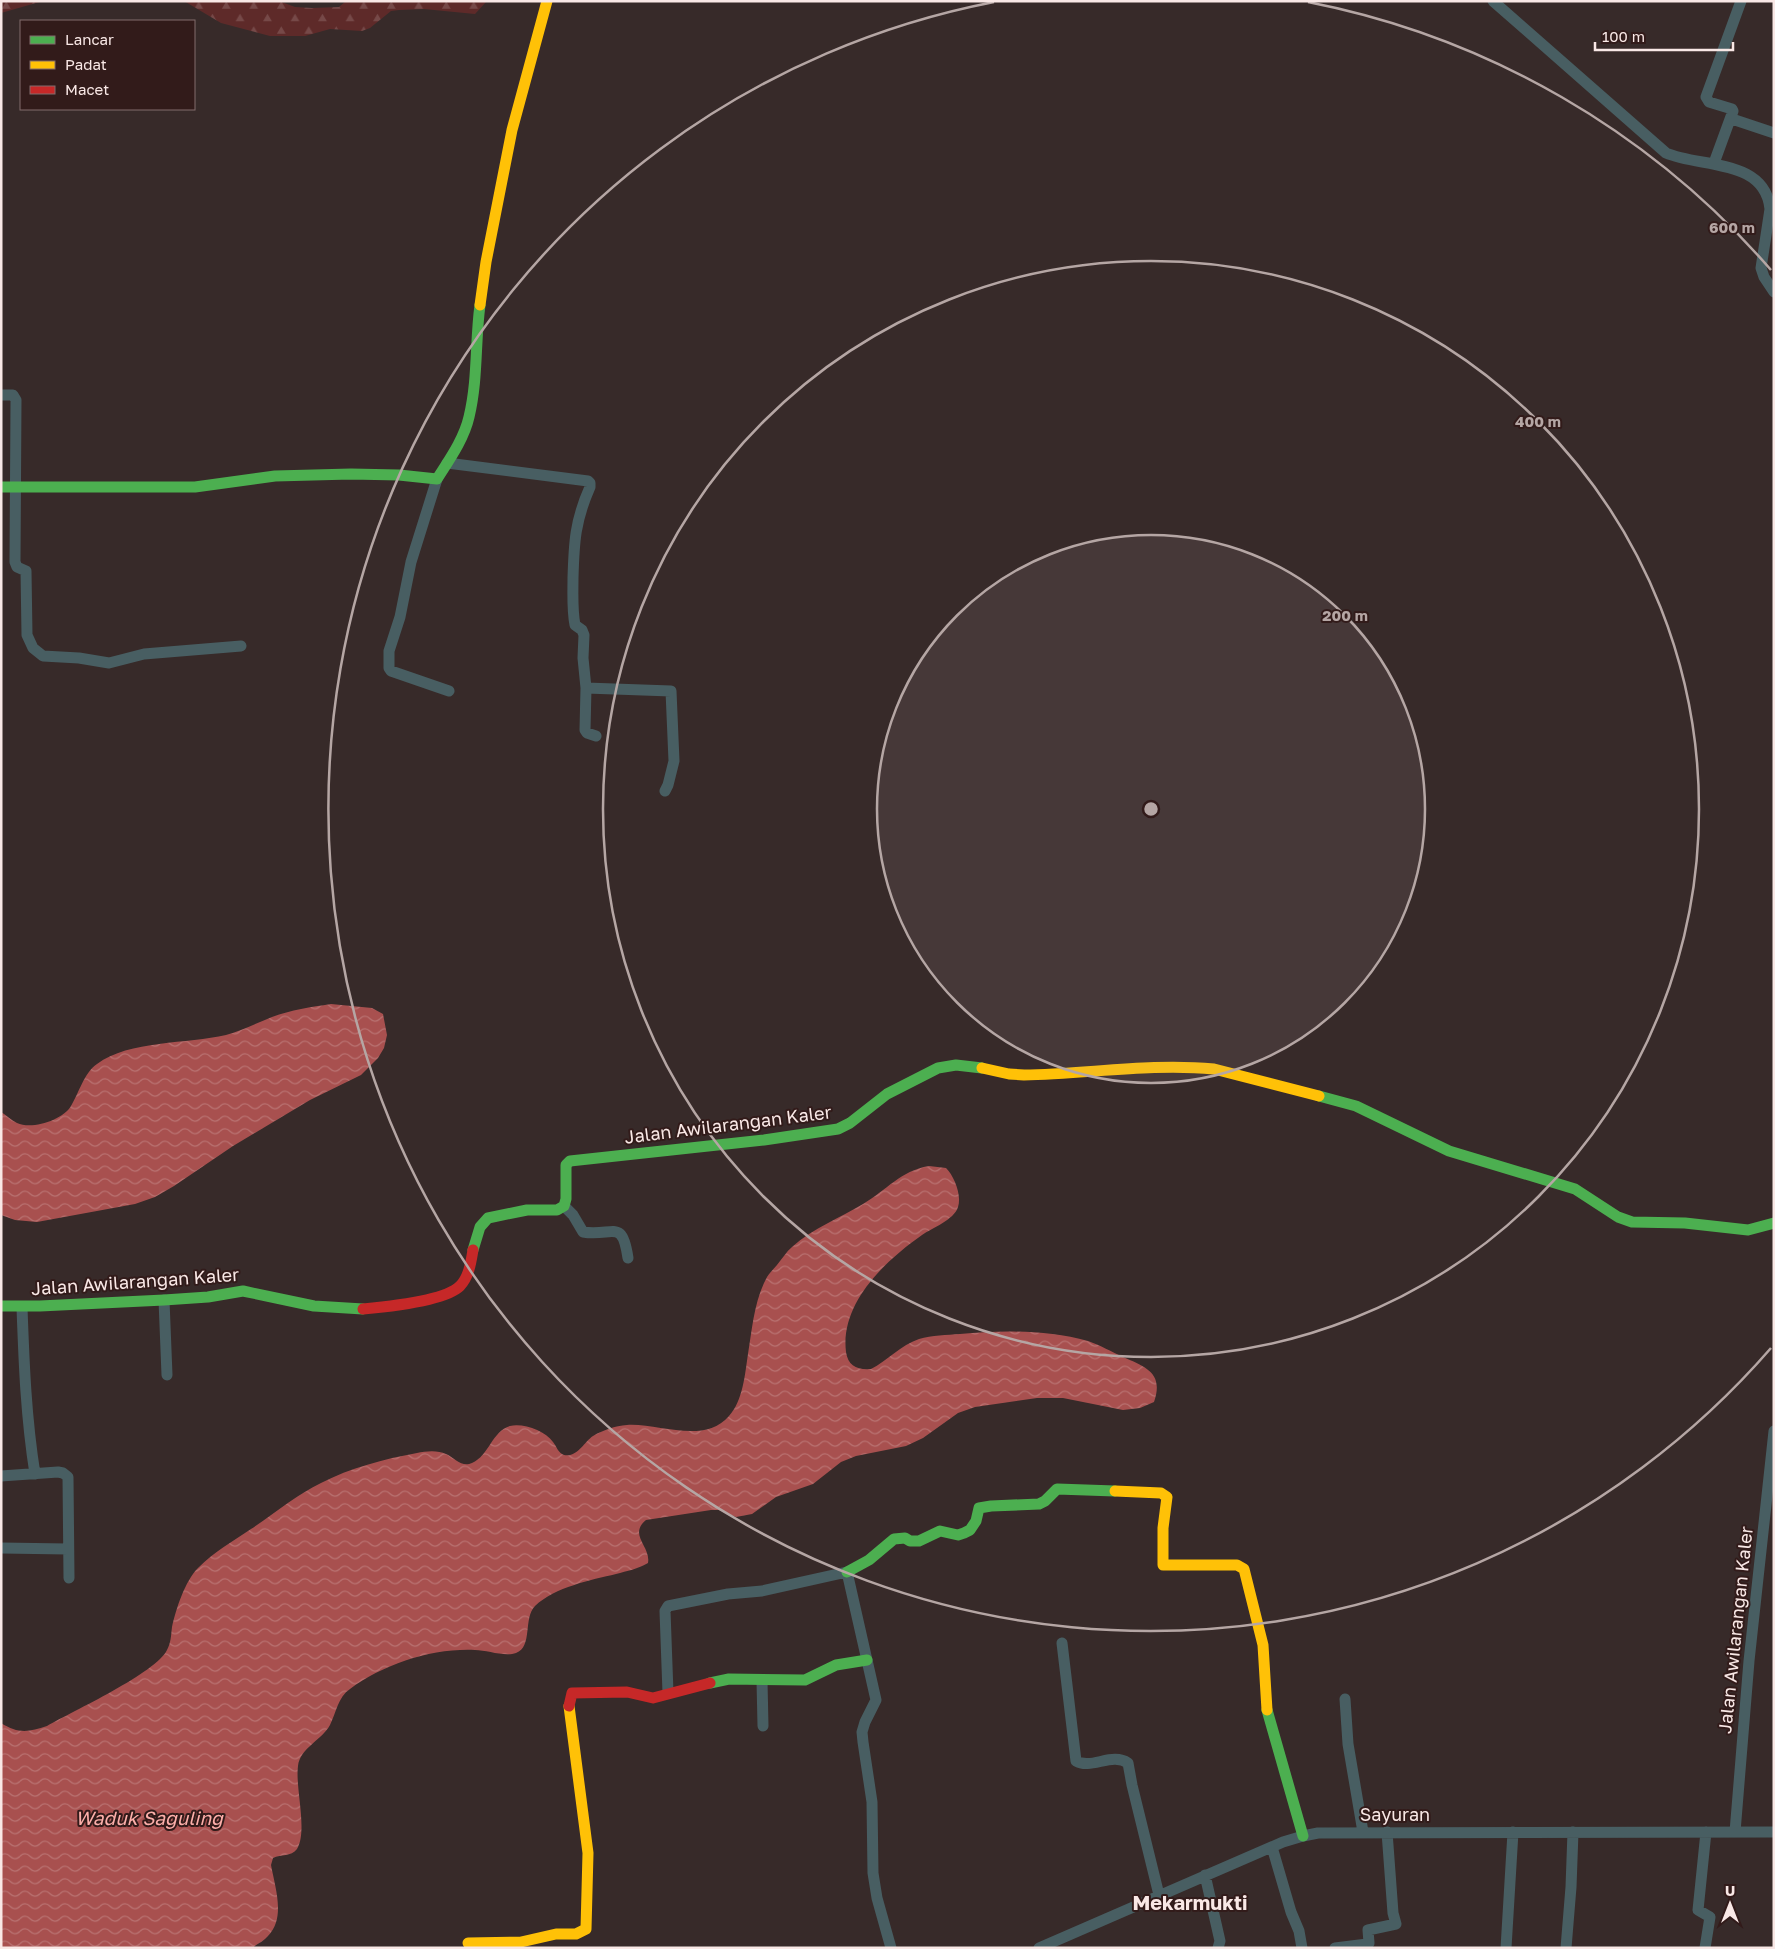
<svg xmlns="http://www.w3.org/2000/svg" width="1775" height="1949" font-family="'Golos Text',sans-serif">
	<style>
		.forest { fill: url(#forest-firs) }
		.water { fill: url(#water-waves) }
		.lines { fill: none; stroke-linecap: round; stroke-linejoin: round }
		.street { stroke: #485e62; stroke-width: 11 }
		.fast { stroke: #4caf50; stroke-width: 11 }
		.slow { stroke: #ffc107; stroke-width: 11 }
		.jam { stroke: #c62828; stroke-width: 11 }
		.ring { fill: none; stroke: #b5a6a4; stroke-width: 2.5 }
		.labels { text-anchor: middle; stroke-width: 4; stroke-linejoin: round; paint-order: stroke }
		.street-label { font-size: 18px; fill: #f9e8e6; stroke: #321b1a }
		.water-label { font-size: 19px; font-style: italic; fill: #fdafaa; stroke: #321b1a }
		.quarter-label { font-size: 20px; font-weight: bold; fill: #f9e8e6; stroke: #321b1a }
		.centre { fill: #b5a6a4; stroke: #321b1a; stroke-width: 2.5 }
		.ring-label { font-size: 15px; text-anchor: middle; font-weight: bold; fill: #b5a6a4; stroke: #321b1a; stroke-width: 4; stroke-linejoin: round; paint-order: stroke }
	</style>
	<defs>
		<pattern id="forest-firs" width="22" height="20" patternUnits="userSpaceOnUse" patternTransform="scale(1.25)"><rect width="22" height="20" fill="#5e2a29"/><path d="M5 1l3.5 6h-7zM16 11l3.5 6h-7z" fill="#764948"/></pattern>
		<pattern id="water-waves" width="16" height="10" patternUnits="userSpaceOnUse" patternTransform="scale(1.25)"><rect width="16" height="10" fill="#a8504f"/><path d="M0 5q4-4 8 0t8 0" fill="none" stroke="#b97271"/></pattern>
	</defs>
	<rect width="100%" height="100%" fill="#372a29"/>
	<path class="forest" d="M 1,1 L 43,1 L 1,13 Z
		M 184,1 L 279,1 L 295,7 L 312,8 L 339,7 L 346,1 L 486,2 L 475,14 L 424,9 L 399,10 L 391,11 L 370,28 L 362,31 L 330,29 L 305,36 L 270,36 L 221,23 Z"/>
	<path class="water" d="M 331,1004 L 372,1008 L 383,1014 L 387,1035 L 384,1048 L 378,1058 L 361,1075 L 310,1100 L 233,1146 L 174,1186 L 155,1197 L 135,1204 L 37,1222 L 15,1220 L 1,1215 L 1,1112 C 6,1115 11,1120 17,1123 C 32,1130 63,1120 71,1106 C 79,1093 84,1073 97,1064 C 129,1040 188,1044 226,1035 C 241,1031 257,1023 272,1017 C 291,1010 311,1007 331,1004 Z
		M 929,1166 L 946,1168 C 954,1176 962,1195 958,1207 C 954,1220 932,1228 922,1235 C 885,1261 840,1303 846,1352 C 848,1366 857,1370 871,1369 C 887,1361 901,1345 919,1339 C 932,1335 947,1335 960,1334 C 1003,1330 1047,1330 1088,1341 C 1100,1345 1112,1352 1123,1357 C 1146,1367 1164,1373 1154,1402 L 1140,1408 L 1123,1410 L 1063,1398 L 1037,1398 L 975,1407 L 958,1413 L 923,1438 L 906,1446 L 856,1456 L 841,1462 L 813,1484 L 776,1497 L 752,1514 L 736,1517 L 719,1510 L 711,1510 L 646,1520 C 628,1535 651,1546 648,1563 C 638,1569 627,1571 616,1574 C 591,1580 555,1587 535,1606 C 523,1618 533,1647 516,1653 C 504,1657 487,1650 475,1650 C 432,1648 384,1664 350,1689 C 338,1697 336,1713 330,1725 C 322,1740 300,1748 298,1766 C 295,1788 308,1831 297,1849 C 291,1857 281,1854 273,1858 L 271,1865 C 275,1887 286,1918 268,1936 C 264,1941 257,1944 252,1948 L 1,1948 L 1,1723 C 18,1734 29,1732 47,1726 C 73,1711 156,1673 167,1650 C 171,1643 171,1635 172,1627 C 176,1609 185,1581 198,1568 C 214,1552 233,1541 251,1529 C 274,1514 296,1495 321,1483 C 350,1468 384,1459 417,1453 C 426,1451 438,1450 446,1454 C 455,1458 462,1468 472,1463 C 489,1456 492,1431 510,1426 C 524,1423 545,1431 553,1442 C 557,1447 558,1453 564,1455 C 577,1458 584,1442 593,1436 C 603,1430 615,1426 627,1425 C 659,1423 704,1445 729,1416 C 743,1401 745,1374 748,1354 C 752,1330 754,1302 766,1279 C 768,1274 773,1270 777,1265 C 782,1259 786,1252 792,1247 C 813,1228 840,1218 863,1204 C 887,1190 900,1171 929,1166 Z"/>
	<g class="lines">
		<path class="street" d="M 1493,1 L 1666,153 C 1700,168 1765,158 1770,209 L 1761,268 L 1764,277 L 1774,292
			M 1732,119 L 1774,133
			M 1714,163 L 1733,111 L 1732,109 L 1709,102 L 1706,97 L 1741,1
			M 1,395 L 13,395 L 16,400 L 15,562 L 17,567 L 26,571 L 27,635 L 33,648 L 43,656 L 79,658 L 109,663 L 144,654 L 241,646
			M 447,463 L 588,481 L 590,483 L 590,487 C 575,521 574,542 573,578 C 573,594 572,610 575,625 L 582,630 L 584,635 L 583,658 L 586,688 L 585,730 L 587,733 L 596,736
			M 437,479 L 411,562 L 400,617 L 389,651 L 389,668 L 391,671 L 449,691
			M 586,688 L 671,691 L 674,761 L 668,785 L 665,791
			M 564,1206 L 573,1215 L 583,1232 C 613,1237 622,1217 628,1258
			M 164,1300 L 167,1375
			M 22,1307 C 24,1364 26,1417 35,1474
			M 1,1476 L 58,1472 L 63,1473 L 68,1477 L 69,1578
			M 1,1548 L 68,1549
			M 1062,1643 L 1076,1761 C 1091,1770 1112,1752 1128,1763 L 1132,1785 L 1159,1895
			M 762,1681 L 763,1726
			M 668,1693 L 665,1611 L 668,1606 L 728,1594 L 762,1591 L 847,1572 L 876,1700 L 865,1722 L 862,1732 L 863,1742 L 872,1802 L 873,1873 L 877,1898 L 891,1948
			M 1345,1699 L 1348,1744 L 1363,1832
			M 1735,1832 L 1749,1661 L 1774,1431
			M 1272,1847 L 1291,1912 L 1299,1931 L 1302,1948
			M 1205,1875 L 1220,1941 L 1218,1948
			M 1039,1948 L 1283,1842 L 1303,1836 L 1318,1833 L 1774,1832
			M 1335,1948 L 1367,1944 L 1369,1943 L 1368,1930 L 1396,1924 L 1393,1913 L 1387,1832
			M 1506,1948 L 1513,1832
			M 1566,1948 L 1571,1887 L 1573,1832
			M 1705,1948 L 1710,1917 L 1698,1910 L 1706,1832"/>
		<path class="fast" d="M 1,487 L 195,487 L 275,476 L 351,474 L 399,475 L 437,479 C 449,460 464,439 469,417 C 478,380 475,342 480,305
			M 1319,1096 L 1356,1106 L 1449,1151 L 1575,1189 L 1618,1217 L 1632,1222 L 1685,1223 L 1748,1230 L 1774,1223
			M 473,1250 L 480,1227 L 488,1218 L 527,1210 L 557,1210 L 564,1206 L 566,1199 L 566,1165 L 570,1161 L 764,1140 L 838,1129 L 850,1123 L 887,1094 L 938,1068 L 956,1065 L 982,1068
			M 1,1306 L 40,1306 L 164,1300 L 208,1297 L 243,1291 L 314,1306 L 363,1309
			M 847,1572 L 869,1560 L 894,1539 L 905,1538 L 910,1541 L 919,1541 L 940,1531 L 958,1535 L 964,1533 L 970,1530 L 976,1521 L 979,1508 L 991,1506 L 1039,1504 L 1045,1501 L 1057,1489 L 1115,1491
			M 710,1683 L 729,1679 L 805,1680 L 836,1665 L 867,1660
			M 1267,1710 L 1303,1836"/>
		<path class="slow" d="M 480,305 L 486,262 L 512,130 L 547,1
			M 982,1068 L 1009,1074 L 1024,1075 C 1088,1074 1150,1063 1214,1069 L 1319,1096
			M 1115,1491 L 1161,1493 L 1167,1497 L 1163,1528 L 1163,1565 L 1237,1565 L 1244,1569 L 1263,1645 L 1267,1710
			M 468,1943 L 521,1942 L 556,1934 L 576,1934 L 586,1929 L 588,1853 L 569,1706"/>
		<path class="jam" d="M 363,1309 C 385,1307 445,1301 460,1286 C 469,1277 471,1262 473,1250
			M 569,1706 L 572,1693 L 627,1692 L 653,1698 L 710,1683"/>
	</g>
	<circle cx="1151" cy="809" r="274" fill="#b5a6a4" fill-opacity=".12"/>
	<g class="ring">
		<circle cx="1151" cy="809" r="274"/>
		<circle cx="1151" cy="809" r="548"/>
		<path d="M1771 1348A822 822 0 1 1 994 2M1308 2A822 822 0 0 1 1771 270"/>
	</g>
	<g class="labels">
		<g class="street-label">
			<text transform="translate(728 1125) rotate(-7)" y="6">Jalan Awilarangan Kaler</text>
			<text transform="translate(135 1282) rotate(-4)" y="6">Jalan Awilarangan Kaler</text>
			<text transform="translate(1736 1630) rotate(-84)" y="6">Jalan Awilarangan Kaler</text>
			<text x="1395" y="1821">Sayuran</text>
		</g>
		<g class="water-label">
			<text x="149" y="1825">Waduk Saguling</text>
		</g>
		<g class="quarter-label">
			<text x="1190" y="1910">Mekarmukti</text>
		</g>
	</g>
	<circle cx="1151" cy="809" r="8" class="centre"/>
	<g class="ring-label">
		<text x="1732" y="233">600 m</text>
		<text x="1538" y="427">400 m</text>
		<text x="1345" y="621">200 m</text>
	</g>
	<rect width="1775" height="1949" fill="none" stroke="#f9e8e6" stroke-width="5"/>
	<rect x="20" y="20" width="175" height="90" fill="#321b1a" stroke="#826d6c"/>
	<rect x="30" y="36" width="25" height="8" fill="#4caf50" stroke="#826d6c"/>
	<text x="65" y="45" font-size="15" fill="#f9e8e6">Lancar</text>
	<rect x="30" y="61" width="25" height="8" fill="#ffc107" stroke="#826d6c"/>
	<text x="65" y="70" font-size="15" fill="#f9e8e6">Padat</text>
	<rect x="30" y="86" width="25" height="8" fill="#c62828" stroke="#826d6c"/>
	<text x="65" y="95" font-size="15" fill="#f9e8e6">Macet</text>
	<g transform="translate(1730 1904)" stroke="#321b1a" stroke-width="4" paint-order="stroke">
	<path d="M0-4L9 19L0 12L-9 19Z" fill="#f9e8e6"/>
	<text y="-8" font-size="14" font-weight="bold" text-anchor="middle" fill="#f9e8e6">U</text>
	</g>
	<path d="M1595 42v8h138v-8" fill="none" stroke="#f9e8e6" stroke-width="2.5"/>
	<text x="1602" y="42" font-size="15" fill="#f9e8e6" stroke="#321b1a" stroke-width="4" paint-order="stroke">100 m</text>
</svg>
